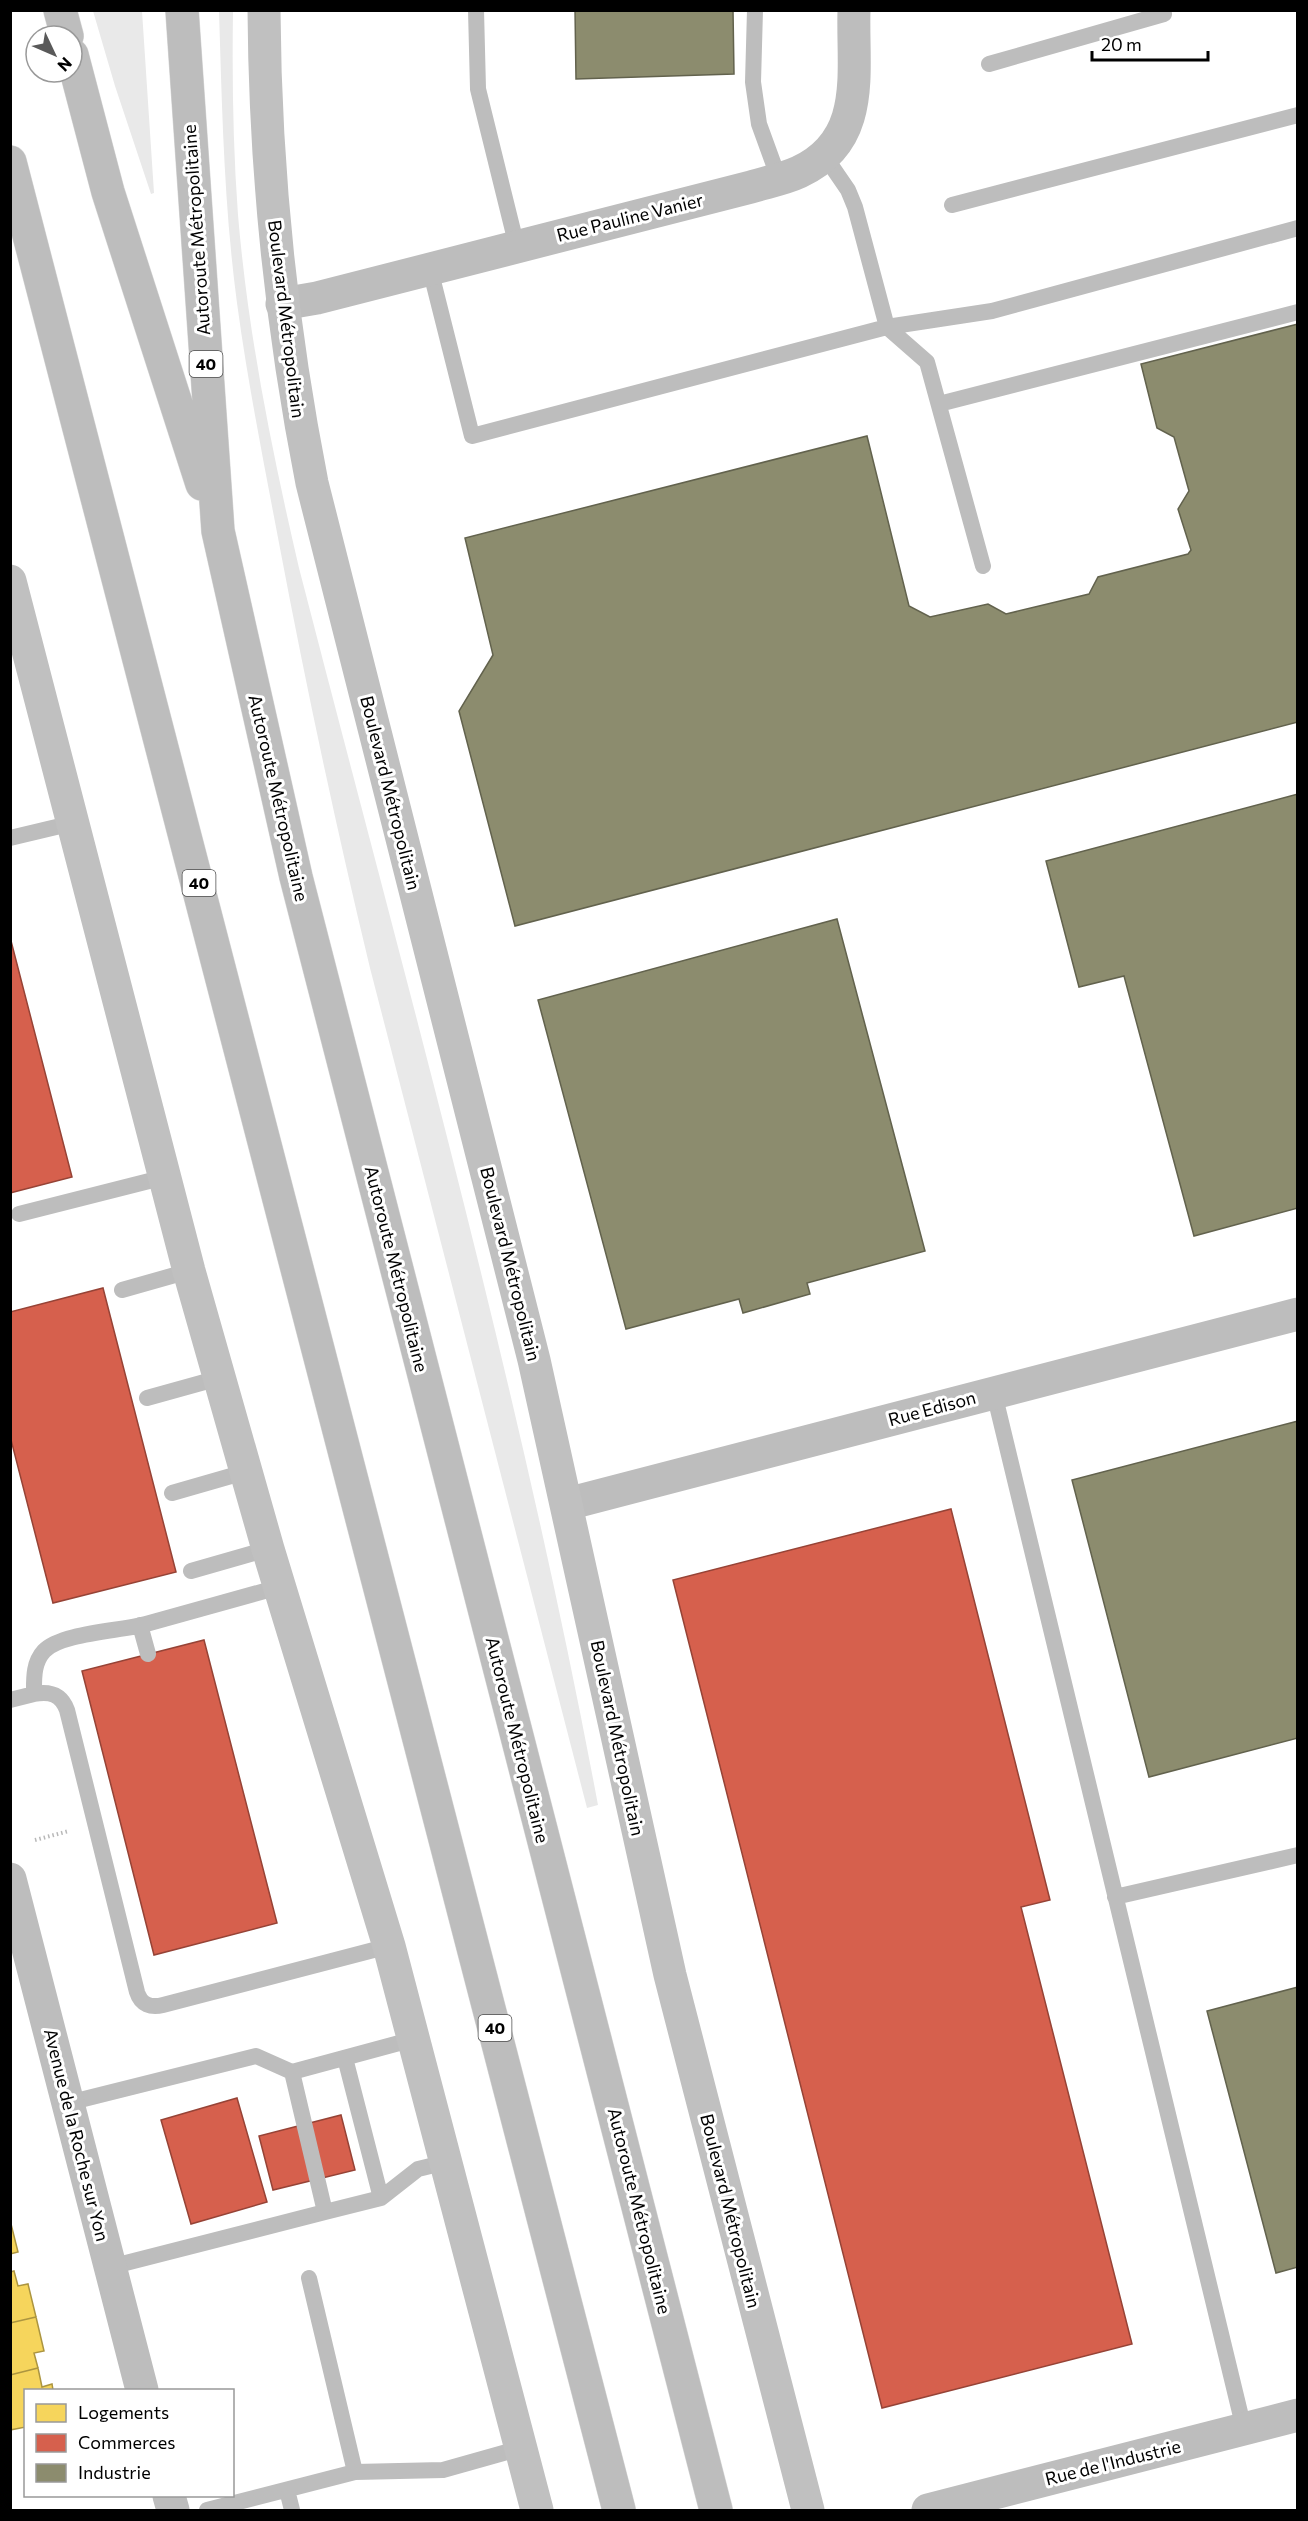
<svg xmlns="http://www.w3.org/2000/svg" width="1308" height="2521" font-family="Commissioner,sans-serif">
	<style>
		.green { fill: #e9e9e9 }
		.homes { fill: #f6d55c; stroke: #ac9540; stroke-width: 1.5 }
		.shops { fill: #d6604d; stroke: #964336; stroke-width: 1.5 }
		.industry { fill: #8c8c6e; stroke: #62624d; stroke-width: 1.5 }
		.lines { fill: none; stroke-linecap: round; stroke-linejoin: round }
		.highway-casing { stroke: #dbdbdb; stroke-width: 34 }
		.path { stroke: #b8b8b8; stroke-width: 4; stroke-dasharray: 1.5 3; stroke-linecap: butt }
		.lane { stroke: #bdbdbd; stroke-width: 16 }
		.street { stroke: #bdbdbd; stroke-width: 33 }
		.secondary { stroke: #c0c0c0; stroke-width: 33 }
		.highway { stroke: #bdbdbd; stroke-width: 33 }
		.labels { text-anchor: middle; stroke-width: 6; stroke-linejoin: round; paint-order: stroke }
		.shield { fill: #fff; stroke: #4c4c4c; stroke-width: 1.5 }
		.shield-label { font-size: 16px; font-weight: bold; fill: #000 }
		.street-label { font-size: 18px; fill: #000; stroke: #fff }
	</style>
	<rect width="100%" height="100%" fill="#fff"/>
	<path class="green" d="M 93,11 L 142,11 L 154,193 L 151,194 L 115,86 Z
		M 219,11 L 233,11 C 232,78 233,147 238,215 C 248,334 272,452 299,568 C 405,979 520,1388 598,1805 L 587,1808 L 370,968 C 336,827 306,686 279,543 C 264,464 248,384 237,303 C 224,206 222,108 219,11 Z"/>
	<path class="homes" d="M 10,2220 L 18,2252 L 10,2254 Z
		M 14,2271 L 18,2286 L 28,2284 L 36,2317 L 10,2323 L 10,2272 Z
		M 36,2317 L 44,2351 L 34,2353 L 38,2368 L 10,2375 L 10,2323 Z
		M 38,2368 L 42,2387 L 52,2384 L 53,2390 L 26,2390 L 26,2427 L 10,2430 L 10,2375 Z"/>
	<path class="shops" d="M 10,937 L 72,1177 L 10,1193 Z
		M 103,1288 L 176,1572 L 53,1603 L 10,1436 L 10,1312 Z
		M 951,1509 L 1050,1900 L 1021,1907 L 1132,2344 L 882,2408 L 673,1580 Z
		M 204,1640 L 277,1923 L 154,1955 L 82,1671 Z
		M 237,2098 L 267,2202 L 191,2224 L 161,2120 Z
		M 341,2115 L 355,2170 L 273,2190 L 259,2136 Z"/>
	<path class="industry" d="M 575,10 L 733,10 L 734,74 L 576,79 Z
		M 1298,324 L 1298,722 L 515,926 L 459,711 L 493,655 L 465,538 L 867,436 L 909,606 L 930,617 L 988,604 L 1006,614 L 1089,594 L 1098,577 L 1188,554 L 1191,550 L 1178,509 L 1189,491 L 1174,437 L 1157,428 L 1141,364 Z
		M 1298,794 L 1298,1208 L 1194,1236 L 1124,976 L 1079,987 L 1046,861 Z
		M 837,919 L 925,1251 L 807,1283 L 810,1294 L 743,1313 L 739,1299 L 626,1329 L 538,1000 Z
		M 1298,1421 L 1298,1738 L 1149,1777 L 1072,1480 Z
		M 1298,1987 L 1298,2267 L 1276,2273 L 1207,2011 Z"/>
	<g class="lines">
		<defs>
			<path id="highway" d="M 60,10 L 67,36
				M 182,10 L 218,531 L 296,877 L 716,2510
				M 72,55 L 108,192 L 202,484
				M 10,162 L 619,2510"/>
		</defs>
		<use href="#highway" class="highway-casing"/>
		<path class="path" d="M 35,1840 L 69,1831"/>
		<path class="lane" d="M 476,10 L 478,89 L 517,247
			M 755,10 L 753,82 L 759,124 L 779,179
			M 989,64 L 1164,14
			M 952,205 L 1298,115
			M 430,269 L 472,436 L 887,327 L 855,207 L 848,190 L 824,155
			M 887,327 L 992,311 L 1298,228
			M 887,327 L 927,362 L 983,566
			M 939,404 L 1298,312
			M 10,838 L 73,823
			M 19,1214 L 165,1177
			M 122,1290 L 189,1271
			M 994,1393 L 1244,2429
			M 147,1398 L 219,1378
			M 172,1493 L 245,1472
			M 191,1571 L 268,1549
			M 140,1625 L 148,1654
			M 34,1694 C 50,1691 61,1694 67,1710 L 137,1992 C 141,2005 151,2008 163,2005 L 389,1946
			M 10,1700 L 34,1694 C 34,1679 33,1663 44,1651 C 61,1633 121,1631 146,1624 C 190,1612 235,1599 279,1587
			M 1115,1897 L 1298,1855
			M 345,2058 L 381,2198
			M 292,2072 L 325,2212 L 381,2198 L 418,2169 L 447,2162
			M 68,2103 L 256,2056 L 292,2072 L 414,2039
			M 110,2267 L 325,2212
			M 309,2278 L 355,2472
			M 287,2490 L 292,2510
			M 207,2510 L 355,2472 L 443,2470 L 521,2448"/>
		<path class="street" d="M 282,304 L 317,298 L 751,187 C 767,182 784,179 799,172 C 868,140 852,72 854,10
			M 567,1504 L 1298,1314
			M 10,1879 L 142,2390
			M 169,2496 L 173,2510
			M 928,2510 L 1298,2415"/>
		<path class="secondary" d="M 264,10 C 265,170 281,326 312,483 L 534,1360 L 670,1975 L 808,2510
			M 10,581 L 189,1271 L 268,1549 L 389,1946 L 537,2510"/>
		<use href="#highway" class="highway"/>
	</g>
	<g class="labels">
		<g class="shield">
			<rect x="189.5" y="351" width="33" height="26" rx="4.5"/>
			<rect x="182.5" y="870" width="33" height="26" rx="4.5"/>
			<rect x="478.5" y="2015" width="33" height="26" rx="4.5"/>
		</g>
		<g class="shield-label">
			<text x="206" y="370">40</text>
			<text x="199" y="889">40</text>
			<text x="495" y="2034">40</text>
		</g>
		<g class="street-label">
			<text transform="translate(630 218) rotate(-14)" y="6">Rue Pauline Vanier</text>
			<text transform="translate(197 230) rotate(-94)" y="6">Autoroute Métropolitaine</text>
			<text transform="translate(286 319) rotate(83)" y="6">Boulevard Métropolitain</text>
			<text transform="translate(390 793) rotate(76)" y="6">Boulevard Métropolitain</text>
			<text transform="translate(278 798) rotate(77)" y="6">Autoroute Métropolitaine</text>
			<text transform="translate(510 1264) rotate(76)" y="6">Boulevard Métropolitain</text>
			<text transform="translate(396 1269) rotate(76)" y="6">Autoroute Métropolitaine</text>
			<text transform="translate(932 1409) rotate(-15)" y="6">Rue Edison</text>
			<text transform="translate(617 1738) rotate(78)" y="6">Boulevard Métropolitain</text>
			<text transform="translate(517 1740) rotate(76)" y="6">Autoroute Métropolitaine</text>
			<text transform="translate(76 2135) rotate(76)" y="6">Avenue de la Roche sur Yon</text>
			<text transform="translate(639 2211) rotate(76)" y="6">Autoroute Métropolitaine</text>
			<text transform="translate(730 2211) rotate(76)" y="6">Boulevard Métropolitain</text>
			<text transform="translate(1113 2463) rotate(-14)" y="6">Rue de l'Industrie</text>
		</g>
	</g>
	<rect width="1308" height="2521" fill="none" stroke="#000000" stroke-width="24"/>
	<rect x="24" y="2389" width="210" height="108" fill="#ffffff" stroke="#999999" stroke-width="1.5"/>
	<rect x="36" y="2404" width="30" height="18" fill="#f6d55c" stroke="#999999" stroke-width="1.5"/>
	<text x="78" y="2419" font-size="18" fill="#000000">Logements</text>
	<rect x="36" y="2434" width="30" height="18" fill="#d6604d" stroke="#999999" stroke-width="1.5"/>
	<text x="78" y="2449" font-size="18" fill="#000000">Commerces</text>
	<rect x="36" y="2464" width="30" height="18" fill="#8c8c6e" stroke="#999999" stroke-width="1.5"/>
	<text x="78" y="2479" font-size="18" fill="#000000">Industrie</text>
	<g transform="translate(54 54) rotate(134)"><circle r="28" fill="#ffffff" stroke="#999999" stroke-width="1.5"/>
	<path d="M0-4.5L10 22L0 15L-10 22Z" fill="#595959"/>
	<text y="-9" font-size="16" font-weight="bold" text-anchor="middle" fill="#000000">N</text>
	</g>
	<path d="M1092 51v9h116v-9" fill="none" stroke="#000000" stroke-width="3"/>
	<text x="1101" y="51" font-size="18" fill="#000000" stroke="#ffffff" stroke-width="4.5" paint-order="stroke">20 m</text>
</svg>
